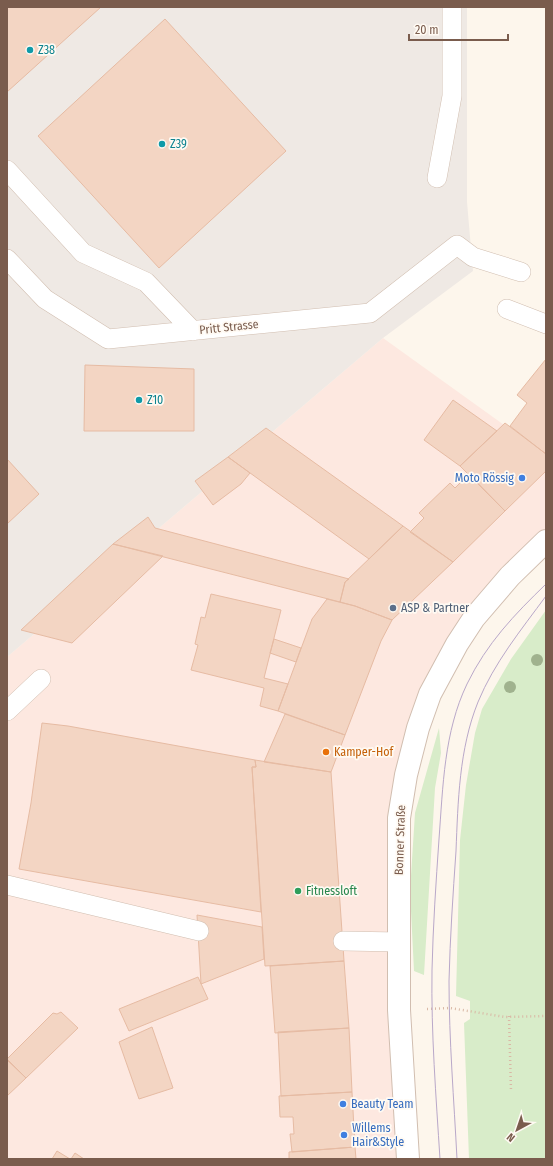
<svg xmlns="http://www.w3.org/2000/svg" width="553" height="1166" font-family="'Fira Sans Condensed',sans-serif">
	<style>
		.commercial { fill: #fde8e0 }
		.industrial { fill: #efe9e4 }
		.green { fill: #d8ecc9 }
		.building { fill: #f3d5c3; stroke: #e6bba3 }
		.lines { fill: none; stroke-linecap: round; stroke-linejoin: round }
		.lane-casing { stroke: #d1beb0; stroke-width: 20 }
		.street-casing { stroke: #d1beb0; stroke-width: 24 }
		.path { stroke: #d9b8a5; stroke-width: 2.5; stroke-dasharray: 1 3; stroke-linecap: butt }
		.lane { stroke: #fff; stroke-width: 19 }
		.street { stroke: #fff; stroke-width: 22 }
		.tram { stroke: #b9a8c9; stroke-width: 1 }
		.tree { fill: #a0b28e }
		.culture-dot { fill: #0f9aa8; stroke: #fffaf3; stroke-width: 1.5 }
		.shop-dot { fill: #3f7fe0; stroke: #fffaf3; stroke-width: 1.5 }
		.service-dot { fill: #5c6f8a; stroke: #fffaf3; stroke-width: 1.5 }
		.food-dot { fill: #e8710a; stroke: #fffaf3; stroke-width: 1.5 }
		.leisure-dot { fill: #2e9e5b; stroke: #fffaf3; stroke-width: 1.5 }
		.labels { text-anchor: middle; stroke-width: 3.5; stroke-linejoin: round; paint-order: stroke }
		.culture-label { font-size: 12px; fill: #0d838f; stroke: #fffaf3; text-anchor: start }
		.street-label { font-size: 12px; fill: #7a5c4d; stroke: #fffaf3 }
		.shop-label { font-size: 12px; fill: #366cbe; stroke: #fffaf3; text-anchor: start }
		.service-label { font-size: 12px; fill: #4e5e75; stroke: #fffaf3; text-anchor: start }
		.food-label { font-size: 12px; fill: #c56008; stroke: #fffaf3; text-anchor: start }
		.leisure-label { font-size: 12px; fill: #27864d; stroke: #fffaf3; text-anchor: start }
	</style>
	<rect width="100%" height="100%" fill="#fdf6ec"/>
	<path class="commercial" d="M 383,338 L 546,455 L 546,532 L 472,616 L 404,767 L 407,1159 L 7,1159 L 7,657 Z"/>
	<path class="industrial" d="M 7,7 L 467,7 L 467,202 L 473,271 L 383,338 L 7,657 Z"/>
	<path class="green" d="M 546,610 L 546,1159 L 469,1159 L 464,1023 L 470,1019 L 470,1001 L 456,996 L 460,840 L 466,785 L 475,733 L 482,709 L 511,659 Z
		M 439,728 L 441,753 L 435,788 L 424,975 L 414,971 L 410,891 L 415,813 Z"/>
	<path class="building" d="M 7,7 L 101,7 L 7,92 Z
		M 165,19 L 286,151 L 159,268 L 38,136 Z
		M 546,359 L 546,454 L 510,426 L 527,403 L 517,395 Z
		M 85,365 L 194,369 L 194,431 L 84,431 Z
		M 453,400 L 497,431 L 460,466 L 424,440 Z
		M 505,423 L 546,454 L 546,471 L 505,511 L 460,466 Z
		M 266,428 L 403,526 L 369,559 L 228,457 Z
		M 228,457 L 250,473 L 241,484 L 213,505 L 195,481 Z
		M 7,459 L 39,494 L 7,524 Z
		M 469,474 L 505,511 L 453,562 L 410,532 L 424,518 L 419,513 L 450,483 L 455,488 Z
		M 148,517 L 155,528 L 349,579 L 345,582 L 340,602 L 113,544 Z
		M 403,526 L 453,562 L 392,620 L 355,606 L 340,602 L 345,582 Z
		M 113,544 L 163,556 L 72,643 L 21,630 Z
		M 211,594 L 281,610 L 264,678 L 288,684 L 278,711 L 260,706 L 264,688 L 191,670 L 198,645 L 195,644 L 201,617 L 205,618 Z
		M 327,599 L 355,606 L 392,620 L 381,641 L 345,735 L 278,711 L 312,619 Z
		M 274,639 L 301,648 L 296,662 L 270,653 Z
		M 285,714 L 345,735 L 331,772 L 264,762 Z
		M 42,723 L 68,726 L 255,760 L 256,767 L 252,767 L 261,912 L 19,869 L 31,803 Z
		M 255,760 L 331,772 L 344,961 L 265,966 L 252,767 L 256,767 Z
		M 197,915 L 262,927 L 264,959 L 201,984 Z
		M 344,961 L 349,1028 L 275,1033 L 270,966 Z
		M 198,977 L 208,999 L 129,1031 L 119,1009 Z
		M 61,1012 L 78,1028 L 26,1078 L 7,1059 L 53,1013 L 57,1014 Z
		M 152,1027 L 173,1088 L 139,1099 L 119,1042 Z
		M 349,1028 L 352,1092 L 281,1096 L 278,1032 Z
		M 7,1060 L 26,1078 L 7,1096 Z
		M 352,1092 L 355,1147 L 292,1152 L 290,1134 L 294,1134 L 293,1117 L 280,1117 L 279,1096 Z
		M 355,1147 L 356,1159 L 289,1159 L 289,1152 Z
		M 57,1151 L 70,1159 L 52,1159 Z
		M 75,1153 L 84,1159 L 71,1159 Z"/>
	<g class="lines">
		<defs>
			<path id="lane" d="M 7,170 L 83,253 L 146,282 L 193,331
				M 437,178 L 452,96 L 452,7
				M 7,259 L 45,299 L 108,339 L 370,313 L 457,245 L 473,257 L 521,272
				M 507,309 L 546,324
				M 7,711 L 41,679
				M 7,885 L 199,931
				M 343,941 L 399,942"/>
			<path id="street" d="M 408,1159 L 399,1010 L 399,818 L 406,775 L 418,728 L 430,694 L 457,644 L 474,618 L 510,576 L 546,541"/>
		</defs>
		<use href="#lane" class="lane-casing"/>
		<use href="#street" class="street-casing"/>
		<path class="path" d="M 427,1009 L 450,1008 L 505,1017 L 546,1016
			M 509,1016 L 511,1091"/>
		<use href="#lane" class="lane"/>
		<use href="#street" class="street"/>
		<path class="tram" d="M 440,1159 C 436,1096 431,1033 432,970 C 433,926 436,882 439,839 C 443,786 444,732 467,684 C 487,643 514,615 546,584
			M 457,1159 C 454,1100 449,1040 449,981 C 450,938 453,894 456,851 C 458,802 459,749 478,702 C 494,663 521,630 546,596"/>
	</g>
	<g class="tree">
		<circle cx="537" cy="660" r="6"/>
		<circle cx="510" cy="687" r="6"/>
	</g>
	<g class="culture-dot">
		<circle cx="30" cy="50" r="4"/>
		<circle cx="162" cy="144" r="4"/>
		<circle cx="139" cy="400" r="4"/>
	</g>
	<g class="shop-dot">
		<circle cx="522" cy="478" r="4"/>
		<circle cx="343" cy="1104" r="4"/>
		<circle cx="344" cy="1135" r="4"/>
	</g>
	<circle class="service-dot" cx="393" cy="608" r="4"/>
	<circle class="food-dot" cx="326" cy="752" r="4"/>
	<circle class="leisure-dot" cx="298" cy="891" r="4"/>
	<g class="labels">
		<g class="culture-label">
			<text x="38" y="54">Z38</text>
			<text x="170" y="148">Z39</text>
			<text x="147" y="404">Z10</text>
		</g>
		<g class="street-label">
			<text transform="translate(229 327) rotate(-6)" y="4">Pritt Strasse</text>
			<text transform="translate(400 840) rotate(-88)" y="4">Bonner Straße</text>
		</g>
		<g class="shop-label">
			<text x="514" y="482" text-anchor="end">Moto Rössig</text>
			<text x="351" y="1108">Beauty Team</text>
			<text x="352" y="1132">Willems<tspan x="352" dy="14">Hair&amp;Style</tspan></text>
		</g>
		<g class="service-label">
			<text x="401" y="612">ASP &amp; Partner</text>
		</g>
		<g class="food-label">
			<text x="334" y="756">Kamper-Hof</text>
		</g>
		<g class="leisure-label">
			<text x="306" y="895">Fitnessloft</text>
		</g>
	</g>
	<rect width="553" height="1166" fill="none" stroke="#7a5c4d" stroke-width="16"/>
	<g transform="translate(517 1130) rotate(220)" stroke="#fffaf3" stroke-width="3" paint-order="stroke">
	<path d="M0-3L7 15L0 10L-7 15Z" fill="#7a5c4d"/>
	<text y="-6" font-size="11" font-weight="bold" text-anchor="middle" fill="#7a5c4d">N</text>
	</g>
	<path d="M409 34v6h99v-6" fill="none" stroke="#7a5c4d" stroke-width="2"/>
	<text x="415" y="34" font-size="12" fill="#7a5c4d" stroke="#fffaf3" stroke-width="3" paint-order="stroke">20 m</text>
</svg>
